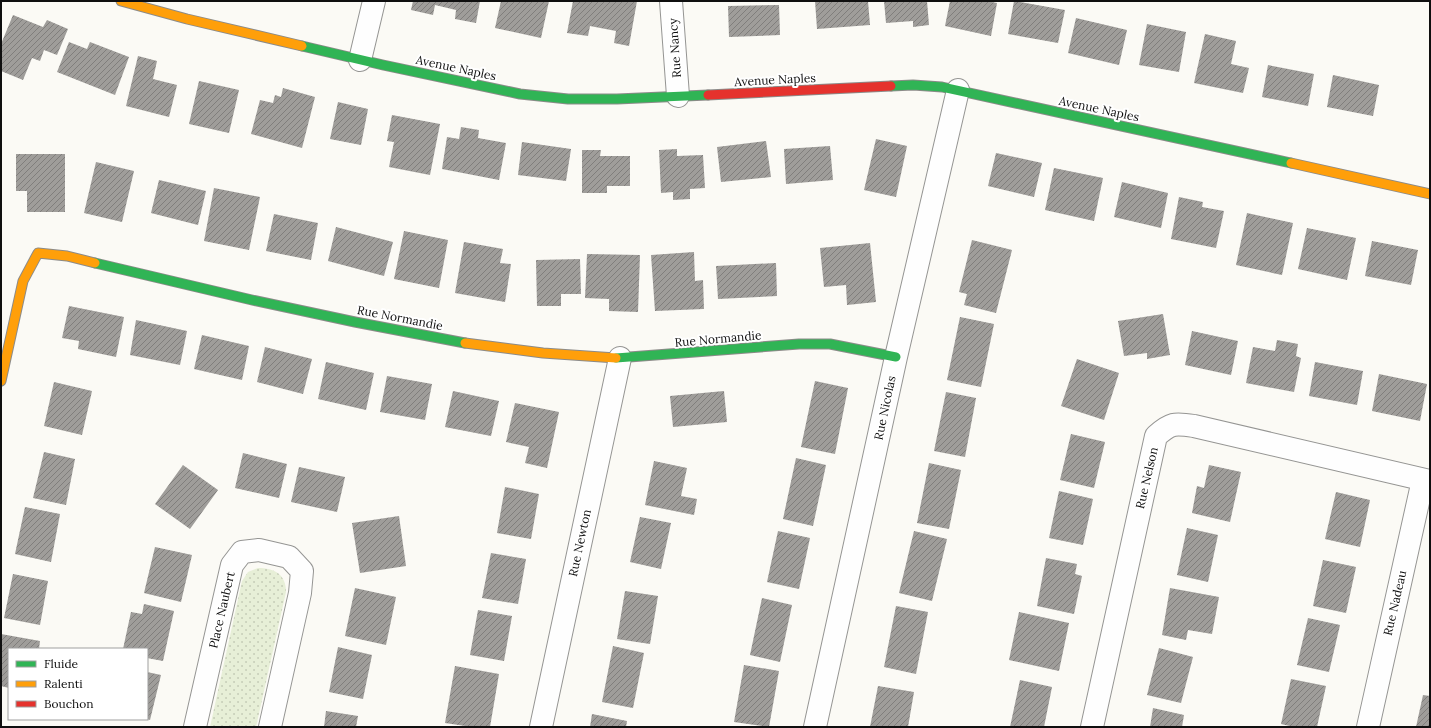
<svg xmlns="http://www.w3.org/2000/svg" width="1431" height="728" font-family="Lora,serif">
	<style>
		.grass { fill: url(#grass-dots) }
		.building { fill: url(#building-hatch) }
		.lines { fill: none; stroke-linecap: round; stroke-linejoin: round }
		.street-casing { stroke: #959593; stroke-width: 24 }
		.fast-casing { stroke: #8c8b89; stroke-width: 11 }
		.slow-casing { stroke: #8c8b89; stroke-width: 11 }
		.jam-casing { stroke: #8c8b89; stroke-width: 11 }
		.street { stroke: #fefefe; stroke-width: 22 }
		.fast { stroke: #30b455; stroke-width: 9 }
		.slow { stroke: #ff9f0a; stroke-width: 9 }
		.jam { stroke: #e5322d; stroke-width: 9 }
		.labels { text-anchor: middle; stroke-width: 4; stroke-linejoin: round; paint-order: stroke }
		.street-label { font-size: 12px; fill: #0f0f0f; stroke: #fff }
	</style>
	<defs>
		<pattern id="grass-dots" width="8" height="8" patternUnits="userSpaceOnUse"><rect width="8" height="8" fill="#e7efd7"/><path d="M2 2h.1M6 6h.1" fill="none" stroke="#c5ccb7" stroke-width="1.8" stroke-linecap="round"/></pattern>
		<pattern id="building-hatch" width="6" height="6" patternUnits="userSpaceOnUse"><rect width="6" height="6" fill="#9f9d9a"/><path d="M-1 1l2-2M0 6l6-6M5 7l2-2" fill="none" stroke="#807e7c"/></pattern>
	</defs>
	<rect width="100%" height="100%" fill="#fbfaf5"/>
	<path class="grass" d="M 258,568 C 274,568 286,574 286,592 L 256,727 L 210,727 L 242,581 L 248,572 Z"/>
	<path class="building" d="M 413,1 L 480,1 L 476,23 L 455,19 L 456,10 L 435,5 L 433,15 L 411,10 Z
		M 501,1 L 549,1 L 541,38 L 495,28 Z
		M 573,1 L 637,1 L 629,46 L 614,43 L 616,31 L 590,26 L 588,36 L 567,33 Z
		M 815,1 L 868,1 L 870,25 L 817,29 Z
		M 884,1 L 927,1 L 929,25 L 913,27 L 913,21 L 886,23 Z
		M 950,1 L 987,1 L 997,3 L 991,36 L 945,26 Z
		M 1014,1 L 1065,10 L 1058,43 L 1008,34 Z
		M 779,5 L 780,35 L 729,37 L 728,6 Z
		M 13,15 L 43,27 L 47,20 L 68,29 L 57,55 L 44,50 L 40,61 L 32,58 L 23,80 L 1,71 L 1,44 Z
		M 1076,18 L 1127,30 L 1119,65 L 1068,53 Z
		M 1147,24 L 1186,32 L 1179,72 L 1139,65 Z
		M 1205,34 L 1236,41 L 1231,64 L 1249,68 L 1243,93 L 1194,83 Z
		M 69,42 L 87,49 L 90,42 L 129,57 L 115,95 L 57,72 Z
		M 138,56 L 157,61 L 153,79 L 177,85 L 169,117 L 126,106 Z
		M 1268,65 L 1314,74 L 1308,106 L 1262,97 Z
		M 1333,75 L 1379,85 L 1373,116 L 1327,107 Z
		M 199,81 L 239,90 L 229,133 L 189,124 Z
		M 283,88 L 315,97 L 302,148 L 251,134 L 260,100 L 273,103 L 275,95 L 281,97 Z
		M 338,102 L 368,109 L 361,145 L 330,139 Z
		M 392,115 L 440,124 L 430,175 L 389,167 L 394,142 L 387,141 Z
		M 461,127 L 479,130 L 478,138 L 506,143 L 499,180 L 442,169 L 447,137 L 459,139 Z
		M 876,139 L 907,146 L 896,197 L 864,190 Z
		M 766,141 L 771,177 L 721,182 L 717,147 Z
		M 522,142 L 571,149 L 566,181 L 518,175 Z
		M 830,146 L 833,180 L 786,184 L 784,149 Z
		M 677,149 L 677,156 L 703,155 L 705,188 L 690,189 L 690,199 L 673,200 L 673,192 L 661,193 L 659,150 Z
		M 582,150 L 601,150 L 600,156 L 630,156 L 630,186 L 607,186 L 607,193 L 582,193 Z
		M 996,153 L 1042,163 L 1034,197 L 988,186 Z
		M 16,154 L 65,154 L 65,212 L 27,212 L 27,191 L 16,191 Z
		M 96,162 L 134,171 L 122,222 L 84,213 Z
		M 1054,168 L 1103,178 L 1094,221 L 1045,210 Z
		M 159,180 L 206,191 L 198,225 L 151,213 Z
		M 1122,182 L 1168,193 L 1161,228 L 1114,217 Z
		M 214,188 L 260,197 L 249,250 L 204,241 Z
		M 1179,197 L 1203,202 L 1202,207 L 1224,211 L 1216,248 L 1171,239 Z
		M 1247,213 L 1293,223 L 1282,275 L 1236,265 Z
		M 274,214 L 318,223 L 311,260 L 266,251 Z
		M 336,227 L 393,242 L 384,276 L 328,261 Z
		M 1307,228 L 1356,238 L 1347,280 L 1298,269 Z
		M 404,231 L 448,240 L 439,288 L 394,279 Z
		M 972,240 L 1012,250 L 996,313 L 964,305 L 967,294 L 959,292 Z
		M 1372,241 L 1418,250 L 1411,285 L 1365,276 Z
		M 464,242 L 503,249 L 500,263 L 511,264 L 505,302 L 455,293 Z
		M 870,243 L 876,302 L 847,305 L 846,285 L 824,287 L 820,248 Z
		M 694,252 L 695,281 L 703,280 L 704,309 L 655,311 L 651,255 Z
		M 587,254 L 640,255 L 638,312 L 609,311 L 609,299 L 585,298 Z
		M 580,259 L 581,294 L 561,294 L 561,306 L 537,306 L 536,260 Z
		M 776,263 L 777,296 L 718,299 L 716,266 Z
		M 69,306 L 124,317 L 116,357 L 78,349 L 79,341 L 62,338 Z
		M 1163,314 L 1170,355 L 1147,359 L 1147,353 L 1124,356 L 1118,321 Z
		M 960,317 L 994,324 L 981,387 L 947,380 Z
		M 136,320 L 187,331 L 180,365 L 130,355 Z
		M 1192,331 L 1238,341 L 1231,375 L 1185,365 Z
		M 202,335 L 249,346 L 242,380 L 194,369 Z
		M 1277,340 L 1298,344 L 1296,356 L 1301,358 L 1294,392 L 1246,383 L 1253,347 L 1275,351 Z
		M 265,347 L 312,359 L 303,394 L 257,382 Z
		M 1077,359 L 1119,373 L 1104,420 L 1061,406 Z
		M 326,362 L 374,373 L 366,410 L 318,399 Z
		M 1315,362 L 1363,371 L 1357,405 L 1309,396 Z
		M 1379,374 L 1427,384 L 1420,421 L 1372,411 Z
		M 387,376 L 432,384 L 425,420 L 380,412 Z
		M 815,381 L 848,388 L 835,454 L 801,447 Z
		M 54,382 L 92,391 L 82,435 L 44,426 Z
		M 453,391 L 499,401 L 491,436 L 445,427 Z
		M 724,391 L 727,422 L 673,427 L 670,396 Z
		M 946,392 L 976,398 L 965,457 L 934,451 Z
		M 515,403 L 559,412 L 547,468 L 525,463 L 529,447 L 506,442 Z
		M 1071,434 L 1105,442 L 1094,488 L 1060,480 Z
		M 44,452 L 75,459 L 66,505 L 33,498 Z
		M 243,453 L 287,464 L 279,498 L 235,488 Z
		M 796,458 L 826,465 L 813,526 L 783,519 Z
		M 654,461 L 687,468 L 681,496 L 697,499 L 694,515 L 645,505 Z
		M 929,463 L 961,470 L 949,529 L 917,523 Z
		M 183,465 L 218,490 L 190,529 L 155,504 Z
		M 1209,465 L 1241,472 L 1230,522 L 1192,513 L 1197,486 L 1204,488 Z
		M 299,467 L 345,477 L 337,512 L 291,502 Z
		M 505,487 L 539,494 L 531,539 L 497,533 Z
		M 1059,491 L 1093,499 L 1083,545 L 1049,538 Z
		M 1336,492 L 1370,500 L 1360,547 L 1325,539 Z
		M 25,507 L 60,514 L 51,562 L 15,554 Z
		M 399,516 L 406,566 L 360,573 L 352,523 Z
		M 640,517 L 671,523 L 661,569 L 630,562 Z
		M 1187,528 L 1218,535 L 1208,582 L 1177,575 Z
		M 778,531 L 810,538 L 799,589 L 767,582 Z
		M 914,531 L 947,539 L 932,601 L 899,593 Z
		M 155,547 L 192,555 L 181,602 L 144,593 Z
		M 491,553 L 526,559 L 518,604 L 482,598 Z
		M 1046,558 L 1077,564 L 1075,574 L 1082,576 L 1074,614 L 1037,606 Z
		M 1323,560 L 1356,567 L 1346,613 L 1313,606 Z
		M 13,574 L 48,581 L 40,625 L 4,618 Z
		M 355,588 L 396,597 L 386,645 L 345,636 Z
		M 1170,588 L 1219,597 L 1212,634 L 1188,630 L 1186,640 L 1162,635 Z
		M 625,591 L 658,596 L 650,644 L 617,639 Z
		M 762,598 L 792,605 L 780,662 L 750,655 Z
		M 144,604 L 174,611 L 163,661 L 147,658 L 147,649 L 123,649 L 131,612 L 142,614 Z
		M 896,606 L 928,612 L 916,674 L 884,667 Z
		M 478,610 L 512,616 L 504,661 L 470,655 Z
		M 1019,612 L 1069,623 L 1059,671 L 1009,660 Z
		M 1308,618 L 1340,625 L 1329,672 L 1297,665 Z
		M 1,634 L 40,641 L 39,649 L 9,649 L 9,688 L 1,686 Z
		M 613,646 L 644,653 L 633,708 L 602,702 Z
		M 338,647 L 372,655 L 363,699 L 329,692 Z
		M 1159,648 L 1193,657 L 1181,703 L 1147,695 Z
		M 744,665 L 779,671 L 769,727 L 734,722 Z
		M 455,666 L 499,674 L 490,727 L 472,727 L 445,723 Z
		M 147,672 L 161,675 L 150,720 L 147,719 Z
		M 1291,679 L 1326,686 L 1317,727 L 1294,727 L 1281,724 Z
		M 1020,680 L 1052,687 L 1044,727 L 1010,727 Z
		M 878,686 L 914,692 L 908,727 L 870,727 Z
		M 1423,695 L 1430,696 L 1430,727 L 1416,727 Z
		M 1153,708 L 1184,715 L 1182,727 L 1150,727 Z
		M 326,711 L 358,716 L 356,727 L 324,727 Z
		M 592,714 L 627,721 L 626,727 L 590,727 Z"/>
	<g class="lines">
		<defs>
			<path id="street" d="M 671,1 L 678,96
				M 360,60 L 374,1
				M 195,727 L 232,565 L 242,552 L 259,550 L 289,557 L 302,571 L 300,593 L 270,727
				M 541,727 L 620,358
				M 815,727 L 896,357 L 958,90
				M 1092,727 L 1156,436 C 1171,423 1174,423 1194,426 L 1430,481
				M 1368,727 L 1423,480"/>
			<path id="fast" d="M 302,46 L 383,65 L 520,94 L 568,99 L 617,99 L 708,95
				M 891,86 L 913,85 L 942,87 L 1291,163
				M 95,263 L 252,300 L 355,322 L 465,343
				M 616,358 L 799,344 L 830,344 L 896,357"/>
			<path id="slow" d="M 121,1 L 187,19 L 302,46
				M 1291,163 L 1430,194
				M 465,343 L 543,353 L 616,358
				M 1,381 L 23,281 L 38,253 L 67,256 L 95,263"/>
			<path id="jam" d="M 708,95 L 891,86"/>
		</defs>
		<use href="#street" class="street-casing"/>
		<use href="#fast" class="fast-casing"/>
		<use href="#slow" class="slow-casing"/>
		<use href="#jam" class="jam-casing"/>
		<use href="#street" class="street"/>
		<use href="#fast" class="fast"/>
		<use href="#slow" class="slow"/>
		<use href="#jam" class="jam"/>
	</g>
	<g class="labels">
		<g class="street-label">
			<text transform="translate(675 48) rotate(-94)" y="4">Rue Nancy</text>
			<text transform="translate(456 68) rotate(12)" y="4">Avenue Naples</text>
			<text transform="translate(775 80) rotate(-3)" y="4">Avenue Naples</text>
			<text transform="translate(1099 109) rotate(12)" y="4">Avenue Naples</text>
			<text transform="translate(400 318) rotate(11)" y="4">Rue Normandie</text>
			<text transform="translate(718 339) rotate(-5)" y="4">Rue Normandie</text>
			<text transform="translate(885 408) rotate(-78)" y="4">Rue Nicolas</text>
			<text transform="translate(1147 478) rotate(-77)" y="4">Rue Nelson</text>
			<text transform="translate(580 543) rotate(-78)" y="4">Rue Newton</text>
			<text transform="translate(1395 603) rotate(-77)" y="4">Rue Nadeau</text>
			<text transform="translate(222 610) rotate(-77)" y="4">Place Naubert</text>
		</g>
	</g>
	<rect width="1431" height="728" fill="none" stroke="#0f0f0f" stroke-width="4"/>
	<rect x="8" y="648" width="140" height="72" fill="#ffffff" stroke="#9f9f9f"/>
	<rect x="16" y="661" width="20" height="6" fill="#30b455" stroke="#9f9f9f"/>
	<text x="44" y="668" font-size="12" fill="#0f0f0f">Fluide</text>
	<rect x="16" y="681" width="20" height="6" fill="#ff9f0a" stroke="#9f9f9f"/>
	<text x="44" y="688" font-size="12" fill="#0f0f0f">Ralenti</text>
	<rect x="16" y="701" width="20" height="6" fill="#e5322d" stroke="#9f9f9f"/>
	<text x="44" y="708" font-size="12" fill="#0f0f0f">Bouchon</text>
</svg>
